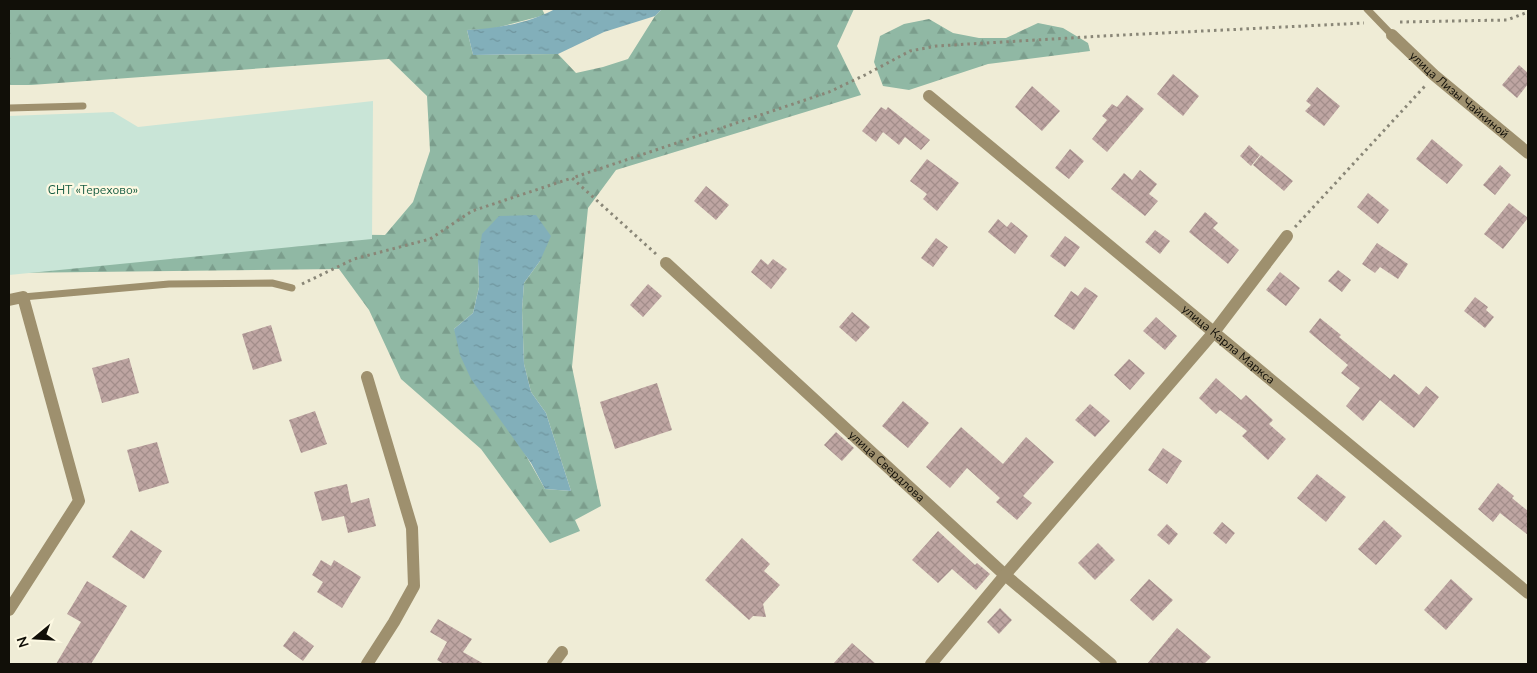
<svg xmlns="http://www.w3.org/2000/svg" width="1537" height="673" font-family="'Nunito Sans',sans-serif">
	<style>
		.forest { fill: url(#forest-firs); fill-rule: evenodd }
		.garden { fill: #c9e5d7 }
		.water { fill: url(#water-ripples) }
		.building { fill: url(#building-cross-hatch) }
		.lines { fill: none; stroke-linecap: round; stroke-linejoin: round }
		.path { stroke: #898677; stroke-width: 3; stroke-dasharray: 2.5 4; stroke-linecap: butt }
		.lane { stroke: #9e906e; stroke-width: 7 }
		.street { stroke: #9e906e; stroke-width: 12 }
		.labels { text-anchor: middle; stroke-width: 4.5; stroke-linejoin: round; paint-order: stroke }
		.street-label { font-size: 12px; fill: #110f08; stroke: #fdf9e3 }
		.park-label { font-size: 12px; fill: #185d43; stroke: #fdf9e3 }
	</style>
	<defs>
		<pattern id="forest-firs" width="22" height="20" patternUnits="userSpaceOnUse" patternTransform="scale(1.25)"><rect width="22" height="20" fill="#90b8a4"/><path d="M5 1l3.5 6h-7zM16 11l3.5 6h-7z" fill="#7b9d8c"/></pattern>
		<pattern id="water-ripples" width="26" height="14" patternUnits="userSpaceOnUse" patternTransform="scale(1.25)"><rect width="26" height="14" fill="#82afba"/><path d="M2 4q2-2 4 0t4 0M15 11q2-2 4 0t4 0" fill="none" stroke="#6f959e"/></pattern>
		<pattern id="building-cross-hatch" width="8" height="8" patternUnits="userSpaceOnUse" patternTransform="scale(1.25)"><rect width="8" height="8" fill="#bea5a2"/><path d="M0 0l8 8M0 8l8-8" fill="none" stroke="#a28d8a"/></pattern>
	</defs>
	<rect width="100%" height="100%" fill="#efecd6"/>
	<path class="forest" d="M 9,9 L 542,9 L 545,15 L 492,29 L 467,30 L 473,55 L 558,54 L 576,73 L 603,67 L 628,59 L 655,16 L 662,9 L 854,9 L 837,46 L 861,95 L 616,170 L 588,208 L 572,367 L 601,506 L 575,520 L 580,531 L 550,543 L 481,449 L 401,379 L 369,310 L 339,269 L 9,273 L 129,232 L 385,235 L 413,202 L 430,151 L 427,96 L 389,59 L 31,85 L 9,85 ZM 478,261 L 540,261 L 524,283 L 522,310 L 524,364 L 531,392 L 546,413 L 571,491 L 545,489 L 454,329 L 473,313 L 479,287 Z
		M 929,19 L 953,33 L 979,38 L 1006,38 L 1038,23 L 1063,28 L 1088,43 L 1090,51 L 988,64 L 909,90 L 883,86 L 874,62 L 880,36 L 904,24 Z"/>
	<path class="garden" d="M 373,101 L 372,239 L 9,275 L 9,116 L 113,112 L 138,127 Z"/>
	<path class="water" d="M 555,9 L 662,9 L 655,16 L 604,32 L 558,54 L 473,55 L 467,30 C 495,29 530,23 555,9 Z
		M 536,215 L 551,236 L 540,261 L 524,283 L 522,310 L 524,364 L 531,392 L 546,413 L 571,491 L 545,489 L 531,463 L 471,379 L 460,355 L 454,329 L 473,313 L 479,287 L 478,261 L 482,234 L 499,216 Z"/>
	<path class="building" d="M 1519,65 L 1528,73 L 1528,84 L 1517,98 L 1502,85 Z
		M 1173,74 L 1199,96 L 1183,116 L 1157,94 Z
		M 1032,86 L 1060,111 L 1042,131 L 1015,107 Z
		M 1317,87 L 1340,106 L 1324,126 L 1305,111 L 1311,105 L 1306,101 Z
		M 1127,95 L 1144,109 L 1107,152 L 1092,139 L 1107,120 L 1102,116 L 1112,104 L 1117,107 Z
		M 881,107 L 886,110 L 888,107 L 930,140 L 921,150 L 905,137 L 899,145 L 883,132 L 876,142 L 862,131 Z
		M 1432,139 L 1463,165 L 1447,184 L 1416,159 Z
		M 1249,145 L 1260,155 L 1251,166 L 1240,156 Z
		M 1070,149 L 1084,161 L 1069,179 L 1055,168 Z
		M 1261,155 L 1293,181 L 1284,191 L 1253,165 Z
		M 927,159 L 959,183 L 937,211 L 923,199 L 927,194 L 910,181 Z
		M 1500,165 L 1511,175 L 1495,195 L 1483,185 Z
		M 1140,170 L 1157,184 L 1149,194 L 1158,201 L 1145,216 L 1111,189 L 1124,173 L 1132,180 Z
		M 706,186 L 729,205 L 716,220 L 694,201 Z
		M 1368,193 L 1389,210 L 1378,224 L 1357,207 Z
		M 1509,203 L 1528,218 L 1503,249 L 1484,234 Z
		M 1205,212 L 1218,223 L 1213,228 L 1239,250 L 1228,264 L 1189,232 Z
		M 998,219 L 1007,227 L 1011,222 L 1028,236 L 1015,254 L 988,232 Z
		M 1155,230 L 1170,241 L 1160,254 L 1145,242 Z
		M 1065,236 L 1080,247 L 1065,267 L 1050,256 Z
		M 936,238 L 948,247 L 933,267 L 921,258 Z
		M 1377,243 L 1408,264 L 1398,279 L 1380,267 L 1375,273 L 1362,264 Z
		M 761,259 L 768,265 L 773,259 L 787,269 L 771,289 L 751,272 Z
		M 1338,270 L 1351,280 L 1342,292 L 1328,281 Z
		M 1280,272 L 1300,288 L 1286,306 L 1266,290 Z
		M 648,284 L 662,296 L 643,317 L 630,305 Z
		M 1085,287 L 1098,296 L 1074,330 L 1054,316 L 1071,291 L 1078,296 Z
		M 1475,297 L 1488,307 L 1486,310 L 1494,317 L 1485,328 L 1464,311 Z
		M 852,312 L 870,327 L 856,342 L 839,327 Z
		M 1156,317 L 1177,336 L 1165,350 L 1143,331 Z
		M 1320,318 L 1341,335 L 1339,337 L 1390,379 L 1394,374 L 1419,395 L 1426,386 L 1439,397 L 1414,428 L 1380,400 L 1363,421 L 1346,406 L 1360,388 L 1341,373 L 1348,365 L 1309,332 Z
		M 271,325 L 282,361 L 253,370 L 242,334 Z
		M 129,358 L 139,393 L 102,403 L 92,368 Z
		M 1129,359 L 1145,373 L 1130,390 L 1114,375 Z
		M 1216,378 L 1241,400 L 1246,395 L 1273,420 L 1269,424 L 1286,439 L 1268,460 L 1242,436 L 1247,431 L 1220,410 L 1216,414 L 1199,398 Z
		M 657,383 L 672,430 L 615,449 L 600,402 Z
		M 903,401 L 929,423 L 908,448 L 882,426 Z
		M 1090,404 L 1110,421 L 1095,437 L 1075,420 Z
		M 315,411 L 327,444 L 301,453 L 289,420 Z
		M 961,427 L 1003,464 L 1026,437 L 1054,462 L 1023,496 L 1032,503 L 1017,520 L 996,502 L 1000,498 L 967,468 L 950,488 L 926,467 Z
		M 836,432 L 854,448 L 842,461 L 824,445 Z
		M 157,442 L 169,483 L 139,492 L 127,450 Z
		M 1163,448 L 1182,461 L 1167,484 L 1148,470 Z
		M 1317,474 L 1346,497 L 1326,522 L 1297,498 Z
		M 1498,483 L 1514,496 L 1512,498 L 1528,511 L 1528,535 L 1500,513 L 1493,522 L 1478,509 Z
		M 347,484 L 351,503 L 369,498 L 376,526 L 348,533 L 344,516 L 322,521 L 314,492 Z
		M 1384,520 L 1402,536 L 1376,565 L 1358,549 Z
		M 1222,522 L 1235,533 L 1226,544 L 1213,533 Z
		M 1167,524 L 1178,534 L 1169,545 L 1157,535 Z
		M 131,530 L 162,551 L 144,579 L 112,557 Z
		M 938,531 L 975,565 L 977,563 L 990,574 L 976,590 L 952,569 L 938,583 L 912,560 Z
		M 742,538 L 770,564 L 764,571 L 780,585 L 763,604 L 766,617 L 753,616 L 749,620 L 705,580 Z
		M 1098,543 L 1115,560 L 1095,580 L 1078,563 Z
		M 321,560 L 331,566 L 334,560 L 361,577 L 342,608 L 317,592 L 323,582 L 312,575 Z
		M 1149,579 L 1173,600 L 1153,621 L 1130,600 Z
		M 1451,579 L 1473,599 L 1446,630 L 1424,610 Z
		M 87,581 L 127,606 L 91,664 L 56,664 L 81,622 L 67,614 Z
		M 1000,608 L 1012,620 L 999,634 L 987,622 Z
		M 438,619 L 472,639 L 463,652 L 484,664 L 444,664 L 437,660 L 447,642 L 430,632 Z
		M 1177,628 L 1211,657 L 1204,664 L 1147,664 Z
		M 294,631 L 314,646 L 303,661 L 283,646 Z
		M 852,643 L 876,664 L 833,664 Z"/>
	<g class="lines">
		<path class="path" d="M 1400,22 L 1507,20 L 1528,12
			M 1295,227 L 1425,86
			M 656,254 L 572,178 L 829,92 L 865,75 L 910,51 L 936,46 L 1103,36 L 1364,23
			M 302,284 L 354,259 L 430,239 L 472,211 L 572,178"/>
		<path class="lane" d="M 1367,9 L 1392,35
			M 9,108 L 83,106
			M 23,297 L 169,284 L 272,283 L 292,288"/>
		<g class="street">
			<path id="s1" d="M 1392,35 L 1434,75 L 1528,153"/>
			<path id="s2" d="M 929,96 L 1528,593"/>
			<path id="s3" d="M 666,263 L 1005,575 L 1111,664"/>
			<path d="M 9,300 L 23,297 L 79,501 L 9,610"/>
			<path d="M 367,664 L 394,622 L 414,586 L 412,528 L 367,377"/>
			<path d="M 553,664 L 562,652"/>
			<path d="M 931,664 L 1005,575 L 1214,332 L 1287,236"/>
		</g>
	</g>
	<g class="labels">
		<g class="street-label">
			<text dy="4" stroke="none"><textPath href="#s1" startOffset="90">улица Лизы Чайкиной</textPath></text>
			<text dy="4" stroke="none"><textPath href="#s2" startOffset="389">улица Карла Маркса</textPath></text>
			<text dy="4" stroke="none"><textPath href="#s3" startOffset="300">улица Свердлова</textPath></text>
		</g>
		<g class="park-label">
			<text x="93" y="194">СНТ «Терехово»</text>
		</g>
	</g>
	<rect width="1537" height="673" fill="none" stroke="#110f08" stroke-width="20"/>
	<g transform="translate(35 638) rotate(252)" stroke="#fdf9e3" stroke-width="4" paint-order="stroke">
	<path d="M0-4L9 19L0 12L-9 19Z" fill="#110f08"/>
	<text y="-8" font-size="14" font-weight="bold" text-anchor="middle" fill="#110f08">N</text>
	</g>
</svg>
